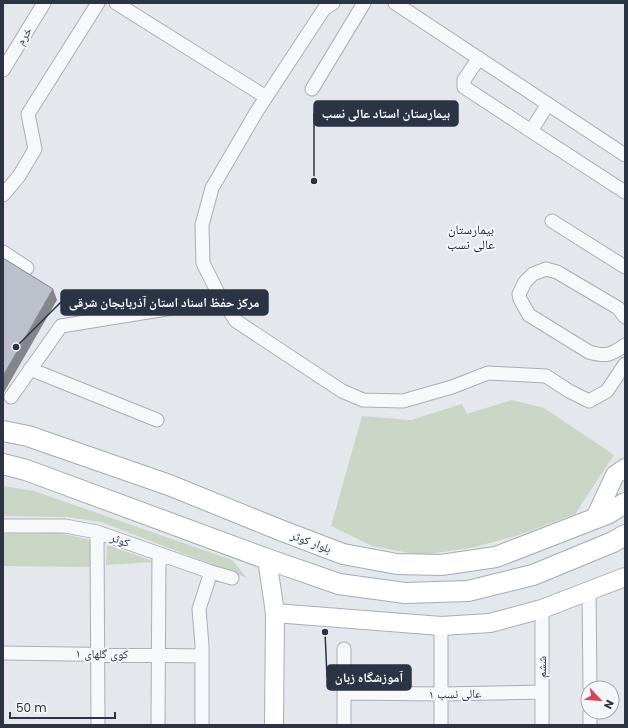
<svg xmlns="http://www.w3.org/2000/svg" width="628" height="728" font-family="Poppins,'Noto Naskh Arabic',sans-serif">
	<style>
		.green { fill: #c9d6c5 }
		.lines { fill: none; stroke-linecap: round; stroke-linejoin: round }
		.street-casing { stroke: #a9aeb7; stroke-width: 15 }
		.secondary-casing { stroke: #a9aeb7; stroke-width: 20 }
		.primary-casing { stroke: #a3abb8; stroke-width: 22 }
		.street { stroke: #f7f8fa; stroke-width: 13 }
		.secondary { stroke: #fff; stroke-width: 18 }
		.primary { stroke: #fff; stroke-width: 20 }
		.shaded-wall { fill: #83868d }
		.building { fill: #bbc0ca; stroke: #83868d }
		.labels { text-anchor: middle; stroke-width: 4; stroke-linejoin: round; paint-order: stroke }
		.street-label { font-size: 12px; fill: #2b3445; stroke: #f4f6f9 }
		.neighbourhood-label { font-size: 13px; fill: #1d2536; stroke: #f4f6f9 }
		.leader { fill: none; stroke: #2b3445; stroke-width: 1.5 }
		.callout-dot { fill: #2b3445; stroke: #f4f6f9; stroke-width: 1.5 }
		.callout { fill: #2b3445; stroke: #2b3445; stroke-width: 1.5 }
		.callout-label { font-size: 13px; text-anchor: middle; font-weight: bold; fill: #fff }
	</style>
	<rect width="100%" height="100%" fill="#e4e7ec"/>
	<path class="green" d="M 512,400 L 544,408 L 614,455 L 575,514 L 519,535 L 471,548 L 420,555 L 372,546 L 331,526 L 362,416 L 411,420 L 462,404 L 467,414 Z
		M 3,486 L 34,491 L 232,560 L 247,578 L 101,522 L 67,517 L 3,516 Z
		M 60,533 L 90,540 L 91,567 L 3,566 L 3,534 Z
		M 107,545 L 156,562 L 106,565 Z"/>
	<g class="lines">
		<defs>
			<path id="street" d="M 116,3 L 266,97
				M 333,3 L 324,9 L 257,111 L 212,188 L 202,225 L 203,263 L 218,293 L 236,321 L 342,391 L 363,400 L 403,401 L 452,387 L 488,373 L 546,376 L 569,391 L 589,401 L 607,391 L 625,364
				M 395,3 L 625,155
				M 479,58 L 464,80 L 464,87 L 531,131 L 625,192
				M 3,70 L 44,3
				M 312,89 L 364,3
				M 531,131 L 548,104
				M 3,195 L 19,176 L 35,149 L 28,114 L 98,3
				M 552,221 L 625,267
				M 3,252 L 27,268
				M 625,317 L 618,308 L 557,272 L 546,269 L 533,274 L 525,282 L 519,294 L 520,299 L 529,315 L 589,352 C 606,357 611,355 625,345
				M 30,369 L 157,420
				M 11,397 L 61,326 L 222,300
				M 3,526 L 65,526 L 97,532 L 211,572 L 232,578
				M 97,532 L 98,725
				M 589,591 L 590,688
				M 3,653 L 202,656
				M 344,693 L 441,694 L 542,692
				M 590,712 L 590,725
				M 158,725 L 159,554
				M 202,725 L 202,645 L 199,609 L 211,572
				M 344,725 L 344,649
				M 441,725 L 441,626
				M 542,725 L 542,609"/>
			<path id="secondary" d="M 595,518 L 615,475 L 625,468
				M 267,559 L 275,613 L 274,725
				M 275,613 L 441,626 L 490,623 L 542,609 L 625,577"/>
			<path id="primary" d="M 3,431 L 28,436 L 169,485 L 280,530 L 343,554 L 397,564 L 441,565 L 496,557 L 607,514 L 625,503
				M 3,464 L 26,470 L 267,559 L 339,584 L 405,593 L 468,591 L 533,575 L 613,542 L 625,535"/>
		</defs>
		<use href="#street" class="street-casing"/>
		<use href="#secondary" class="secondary-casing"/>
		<use href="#primary" class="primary-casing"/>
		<use href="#street" class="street"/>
		<use href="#secondary" class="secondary"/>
		<use href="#primary" class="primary"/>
	</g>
	<path class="shaded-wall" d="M 53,289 L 57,300 L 3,394 L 3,376 Z"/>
	<path class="building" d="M 3,258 L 53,289 L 3,376 Z"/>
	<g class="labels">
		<g class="street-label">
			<text transform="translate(24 36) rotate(-58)" y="4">خرم</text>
			<text transform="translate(120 540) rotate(20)" y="4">کوثر</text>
			<text transform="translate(311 542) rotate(21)" y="4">بلوار کوثر</text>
			<text transform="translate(102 654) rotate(1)" y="4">کوی گلهای ۱</text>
			<text transform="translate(542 667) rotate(-90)" y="4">ششم</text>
			<text transform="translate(455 694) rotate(-1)" y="4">عالی نسب ۱</text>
		</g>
		<g class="neighbourhood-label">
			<text x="471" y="234">بیمارستان<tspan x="471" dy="15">عالی نسب</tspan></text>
		</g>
	</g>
	<path class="leader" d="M314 181L314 113M16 347L61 302M325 632L327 677"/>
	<g class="callout-dot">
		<circle cx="314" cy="181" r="4"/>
		<circle cx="16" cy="347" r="4"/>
		<circle cx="325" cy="632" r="4"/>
	</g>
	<g class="callout">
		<rect x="314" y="101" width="144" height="25" rx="4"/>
		<rect x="61" y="290" width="207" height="25" rx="4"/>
		<rect x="327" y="665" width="84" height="25" rx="4"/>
	</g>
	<g class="callout-label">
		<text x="386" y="118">بیمارستان استاد عالی نسب</text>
		<text x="164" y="307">مرکز حفظ اسناد استان آذربایجان شرقی</text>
		<text x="369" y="682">آموزشگاه زبان</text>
	</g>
	<rect width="628" height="728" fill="none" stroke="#2b3445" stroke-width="8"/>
	<g transform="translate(600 700) rotate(116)"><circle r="19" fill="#f4f6f9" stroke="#a4a8b1"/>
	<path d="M0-3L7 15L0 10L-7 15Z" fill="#d1495b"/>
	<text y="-6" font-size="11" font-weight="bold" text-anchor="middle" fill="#2b3445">N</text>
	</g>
	<path d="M10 712v6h105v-6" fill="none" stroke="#2b3445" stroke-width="2"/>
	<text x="16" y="712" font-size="12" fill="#2b3445" stroke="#f4f6f9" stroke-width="3" paint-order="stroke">50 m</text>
</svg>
